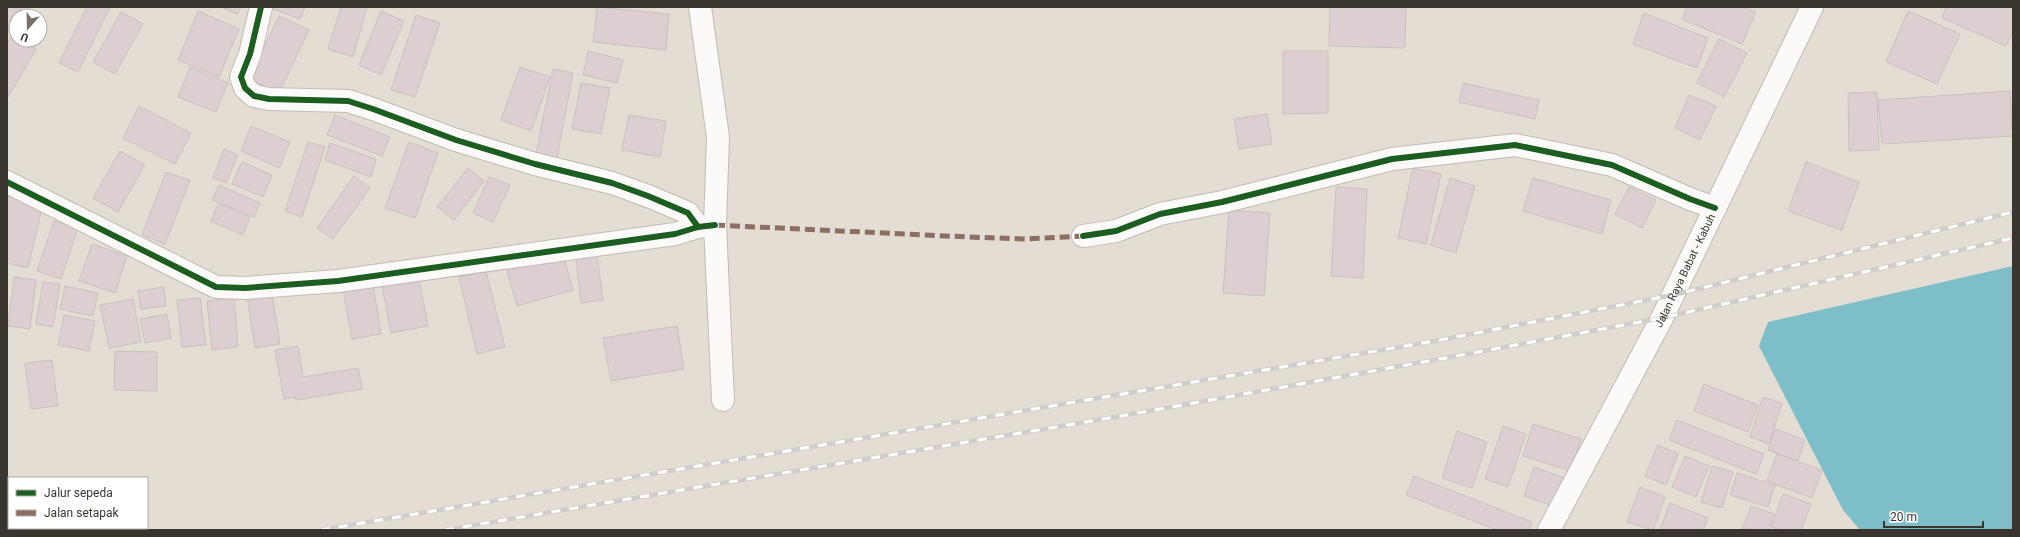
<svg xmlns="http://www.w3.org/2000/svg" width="2020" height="537" font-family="Roboto,sans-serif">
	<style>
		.water { fill: #7dbec8 }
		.building { fill: #ddced1; stroke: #c8c2bf }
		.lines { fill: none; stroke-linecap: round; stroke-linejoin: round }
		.street-casing { stroke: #c1bbb3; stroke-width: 24 }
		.primary-casing { stroke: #c1bbb3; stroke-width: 24 }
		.street { stroke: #fbfaf8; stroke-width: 22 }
		.primary { stroke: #fbfaf8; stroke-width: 22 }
		.rail-casing { stroke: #d0cecb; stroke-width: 4.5 }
		.rail { stroke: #fff; stroke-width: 3; stroke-dasharray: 9; stroke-linecap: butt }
		.quiet { stroke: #8d6e63; stroke-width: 5; stroke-dasharray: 10 5; stroke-linecap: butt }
		.cycleway-casing { stroke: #fff; stroke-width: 8 }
		.cycleway { stroke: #1b5e20; stroke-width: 6 }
		.labels { text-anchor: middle; stroke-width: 3; stroke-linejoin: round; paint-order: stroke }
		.street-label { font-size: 11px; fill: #3a352e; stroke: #fff }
	</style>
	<rect width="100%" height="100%" fill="#e4ddd3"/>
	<path class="water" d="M 2013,266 L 2013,530 L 1860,530 L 1843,510 L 1759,346 L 1768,322 Z"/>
	<path class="building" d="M 7,7 L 22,7 L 7,34 Z
		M 87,7 L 110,7 L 78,72 L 59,63 Z
		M 221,7 L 241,7 L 237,14 Z
		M 268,7 L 305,7 L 300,19 Z
		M 341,7 L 367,7 L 353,57 L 328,49 Z
		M 597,7 L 669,14 L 666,50 L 593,42 Z
		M 1330,7 L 1406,7 L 1405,48 L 1329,46 Z
		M 1687,7 L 1744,7 L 1756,12 L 1742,44 L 1682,19 Z
		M 1946,7 L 2013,7 L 2013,31 L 2006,46 L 1942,18 Z
		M 198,11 L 239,29 L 219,77 L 178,60 Z
		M 381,11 L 404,21 L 381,75 L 359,65 Z
		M 1908,11 L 1960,34 L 1937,84 L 1886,62 Z
		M 121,12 L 143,24 L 115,74 L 93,62 Z
		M 1644,13 L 1708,38 L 1697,68 L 1633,44 Z
		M 416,15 L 440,23 L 415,97 L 391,90 Z
		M 279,16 L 309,30 L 279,93 L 249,79 Z
		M 12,35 L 16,37 L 16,40 L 21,40 L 36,49 L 7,99 L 7,44 Z
		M 1719,39 L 1747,53 L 1724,97 L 1697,83 Z
		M 588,51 L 623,60 L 617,83 L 583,75 Z
		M 1283,51 L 1328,51 L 1328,113 L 1283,114 Z
		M 190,67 L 228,83 L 216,112 L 178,97 Z
		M 520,67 L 550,77 L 531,131 L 501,120 Z
		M 553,69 L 573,73 L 557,158 L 536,153 Z
		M 581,83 L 610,88 L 601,134 L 572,129 Z
		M 1463,83 L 1539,100 L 1535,119 L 1459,102 Z
		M 2010,91 L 2013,136 L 1882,144 L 1878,100 Z
		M 1877,92 L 1879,150 L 1849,151 L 1848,93 Z
		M 1689,95 L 1716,106 L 1700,140 L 1675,128 Z
		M 139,106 L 191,133 L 175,164 L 123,138 Z
		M 1267,114 L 1272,144 L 1239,149 L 1234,119 Z
		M 335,115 L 390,137 L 382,156 L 327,135 Z
		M 629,115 L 666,121 L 660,157 L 622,150 Z
		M 251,126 L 290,142 L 279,168 L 241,151 Z
		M 308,142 L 325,147 L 302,217 L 285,211 Z
		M 409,142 L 438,153 L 415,218 L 385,208 Z
		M 330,143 L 376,159 L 371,177 L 325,160 Z
		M 224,149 L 238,155 L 226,183 L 213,178 Z
		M 120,151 L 145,165 L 118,212 L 93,198 Z
		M 242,162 L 272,175 L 263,197 L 232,184 Z
		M 1806,162 L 1859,182 L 1842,230 L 1788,211 Z
		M 468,168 L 484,181 L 454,220 L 437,207 Z
		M 1413,168 L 1441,174 L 1426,244 L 1398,238 Z
		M 166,172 L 190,180 L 165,244 L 142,235 Z
		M 354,176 L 370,188 L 333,239 L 317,228 Z
		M 489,177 L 510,185 L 493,222 L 473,213 Z
		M 1450,178 L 1475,186 L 1456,253 L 1431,245 Z
		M 1533,178 L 1611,200 L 1602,234 L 1523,211 Z
		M 219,185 L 260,203 L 254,217 L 212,200 Z
		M 1336,187 L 1367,189 L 1363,278 L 1331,276 Z
		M 1629,187 L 1656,200 L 1642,228 L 1615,214 Z
		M 7,196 L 43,204 L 28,268 L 7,263 Z
		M 218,204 L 250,217 L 243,235 L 211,221 Z
		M 1229,210 L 1270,213 L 1264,296 L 1223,293 Z
		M 54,221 L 78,228 L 61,279 L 37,271 Z
		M 92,244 L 127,256 L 115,293 L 79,281 Z
		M 596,248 L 603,300 L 581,303 L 575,250 Z
		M 563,255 L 573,290 L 517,306 L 507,271 Z
		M 486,271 L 505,347 L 477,354 L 459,277 Z
		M 418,274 L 428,326 L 391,333 L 381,280 Z
		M 14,277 L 36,280 L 30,329 L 8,326 Z
		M 43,282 L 60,284 L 53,327 L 36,324 Z
		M 373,285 L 381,334 L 352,339 L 343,290 Z
		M 65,286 L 98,293 L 93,316 L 60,309 Z
		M 164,287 L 166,306 L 141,309 L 138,291 Z
		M 271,287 L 280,344 L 255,348 L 246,290 Z
		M 200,298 L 206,345 L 182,347 L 177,300 Z
		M 234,298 L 238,347 L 212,350 L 207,301 Z
		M 133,299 L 141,342 L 109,348 L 100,305 Z
		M 167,314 L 171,338 L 145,343 L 140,319 Z
		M 64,315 L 95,321 L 89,351 L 58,345 Z
		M 677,326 L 684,369 L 611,381 L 603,338 Z
		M 298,346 L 303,377 L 358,368 L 362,389 L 296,400 L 295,397 L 284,399 L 275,350 Z
		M 115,351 L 157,352 L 157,391 L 114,390 Z
		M 52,360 L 58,406 L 31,409 L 25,363 Z
		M 1704,384 L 1758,405 L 1748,432 L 1694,411 Z
		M 1763,397 L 1782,403 L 1769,444 L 1750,437 Z
		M 1677,420 L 1764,454 L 1756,474 L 1669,440 Z
		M 1533,424 L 1581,439 L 1571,471 L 1523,456 Z
		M 1503,426 L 1526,434 L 1508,487 L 1485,479 Z
		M 1775,429 L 1805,440 L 1798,461 L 1768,450 Z
		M 1457,431 L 1487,442 L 1472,488 L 1442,478 Z
		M 1658,445 L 1678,454 L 1666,485 L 1645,476 Z
		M 1777,454 L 1822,470 L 1812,498 L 1767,481 Z
		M 1685,456 L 1709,466 L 1696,497 L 1672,487 Z
		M 1712,466 L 1733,472 L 1722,508 L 1701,502 Z
		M 1534,467 L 1565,478 L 1556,507 L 1524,496 Z
		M 1737,473 L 1775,485 L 1768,507 L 1730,495 Z
		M 1414,476 L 1532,522 L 1529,530 L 1497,530 L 1406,495 Z
		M 1640,487 L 1665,497 L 1653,530 L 1627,522 Z
		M 1783,494 L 1811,504 L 1801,530 L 1781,530 L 1771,527 Z
		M 1670,503 L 1708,518 L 1703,530 L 1660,530 Z
		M 1751,506 L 1774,514 L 1769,530 L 1742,529 Z"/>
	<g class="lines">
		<defs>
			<path id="street" d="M 261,7 L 250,54 L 241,77 L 245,88 L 254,96 L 269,99 L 348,101 L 373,109 L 456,140 L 535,164 L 612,183 L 648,196 L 688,213 L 698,227
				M 700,7 L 718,137 L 715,225 L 723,400
				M 7,182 L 216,287 L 245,288 L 338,281 L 675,234 L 698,227 L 715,225
				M 1083,236 L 1116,231 L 1160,214 L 1222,202 L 1392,159 L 1515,145 L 1612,165 L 1690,199 L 1715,208"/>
			<g id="primary">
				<path id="s1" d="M 1549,530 L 1662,318 L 1812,7"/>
			</g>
		</defs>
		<use href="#street" class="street-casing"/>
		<use href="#primary" class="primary-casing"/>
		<use href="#street" class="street"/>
		<use href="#primary" class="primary"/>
		<defs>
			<path id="rail" d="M 321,530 L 1435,341 L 1673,295 L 2013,212
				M 445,530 L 1121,416 L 1440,359 L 1662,318 L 2013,238"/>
		</defs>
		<use href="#rail" class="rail-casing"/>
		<use href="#rail" class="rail"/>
		<path class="quiet" d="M 715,225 L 968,237 L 1027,239 L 1083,236"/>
		<defs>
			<path id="cycleway" d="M 261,7 L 250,54 L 241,77 L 245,88 L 254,96 L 269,99 L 348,101 L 373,109 L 456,140 L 535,164 L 612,183 L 648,196 L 688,213 L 698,227
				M 7,182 L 216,287 L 245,288 L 338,281 L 675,234 L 698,227 L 715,225
				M 1083,236 L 1116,231 L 1160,214 L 1222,202 L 1392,159 L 1515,145 L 1612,165 L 1690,199 L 1715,208"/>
		</defs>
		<use href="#cycleway" class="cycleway-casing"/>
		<use href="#cycleway" class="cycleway"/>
	</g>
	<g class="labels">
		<g class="street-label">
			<text dy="4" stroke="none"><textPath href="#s1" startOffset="293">Jalan Raya Babat - Kabuh</textPath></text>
		</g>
	</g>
	<rect width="2020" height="537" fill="none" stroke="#3a352e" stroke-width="16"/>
	<rect x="8" y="477" width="140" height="52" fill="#ffffff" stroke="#b0aeab"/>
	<rect x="16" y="490" width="20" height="6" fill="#1b5e20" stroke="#b0aeab"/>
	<text x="44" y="497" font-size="12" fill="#3a352e">Jalur sepeda</text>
	<rect x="16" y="510" width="20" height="6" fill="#8d6e63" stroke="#b0aeab"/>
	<text x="44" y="517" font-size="12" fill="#3a352e">Jalan setapak</text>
	<g transform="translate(28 28) rotate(200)"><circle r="19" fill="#ffffff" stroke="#b0aeab"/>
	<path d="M0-3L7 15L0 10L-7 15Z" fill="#767068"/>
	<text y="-6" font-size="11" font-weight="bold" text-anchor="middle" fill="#3a352e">U</text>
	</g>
	<path d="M1884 521v6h99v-6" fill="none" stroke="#3a352e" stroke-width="2"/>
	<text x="1890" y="521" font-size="12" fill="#3a352e" stroke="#ffffff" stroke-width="3" paint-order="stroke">20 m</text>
</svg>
